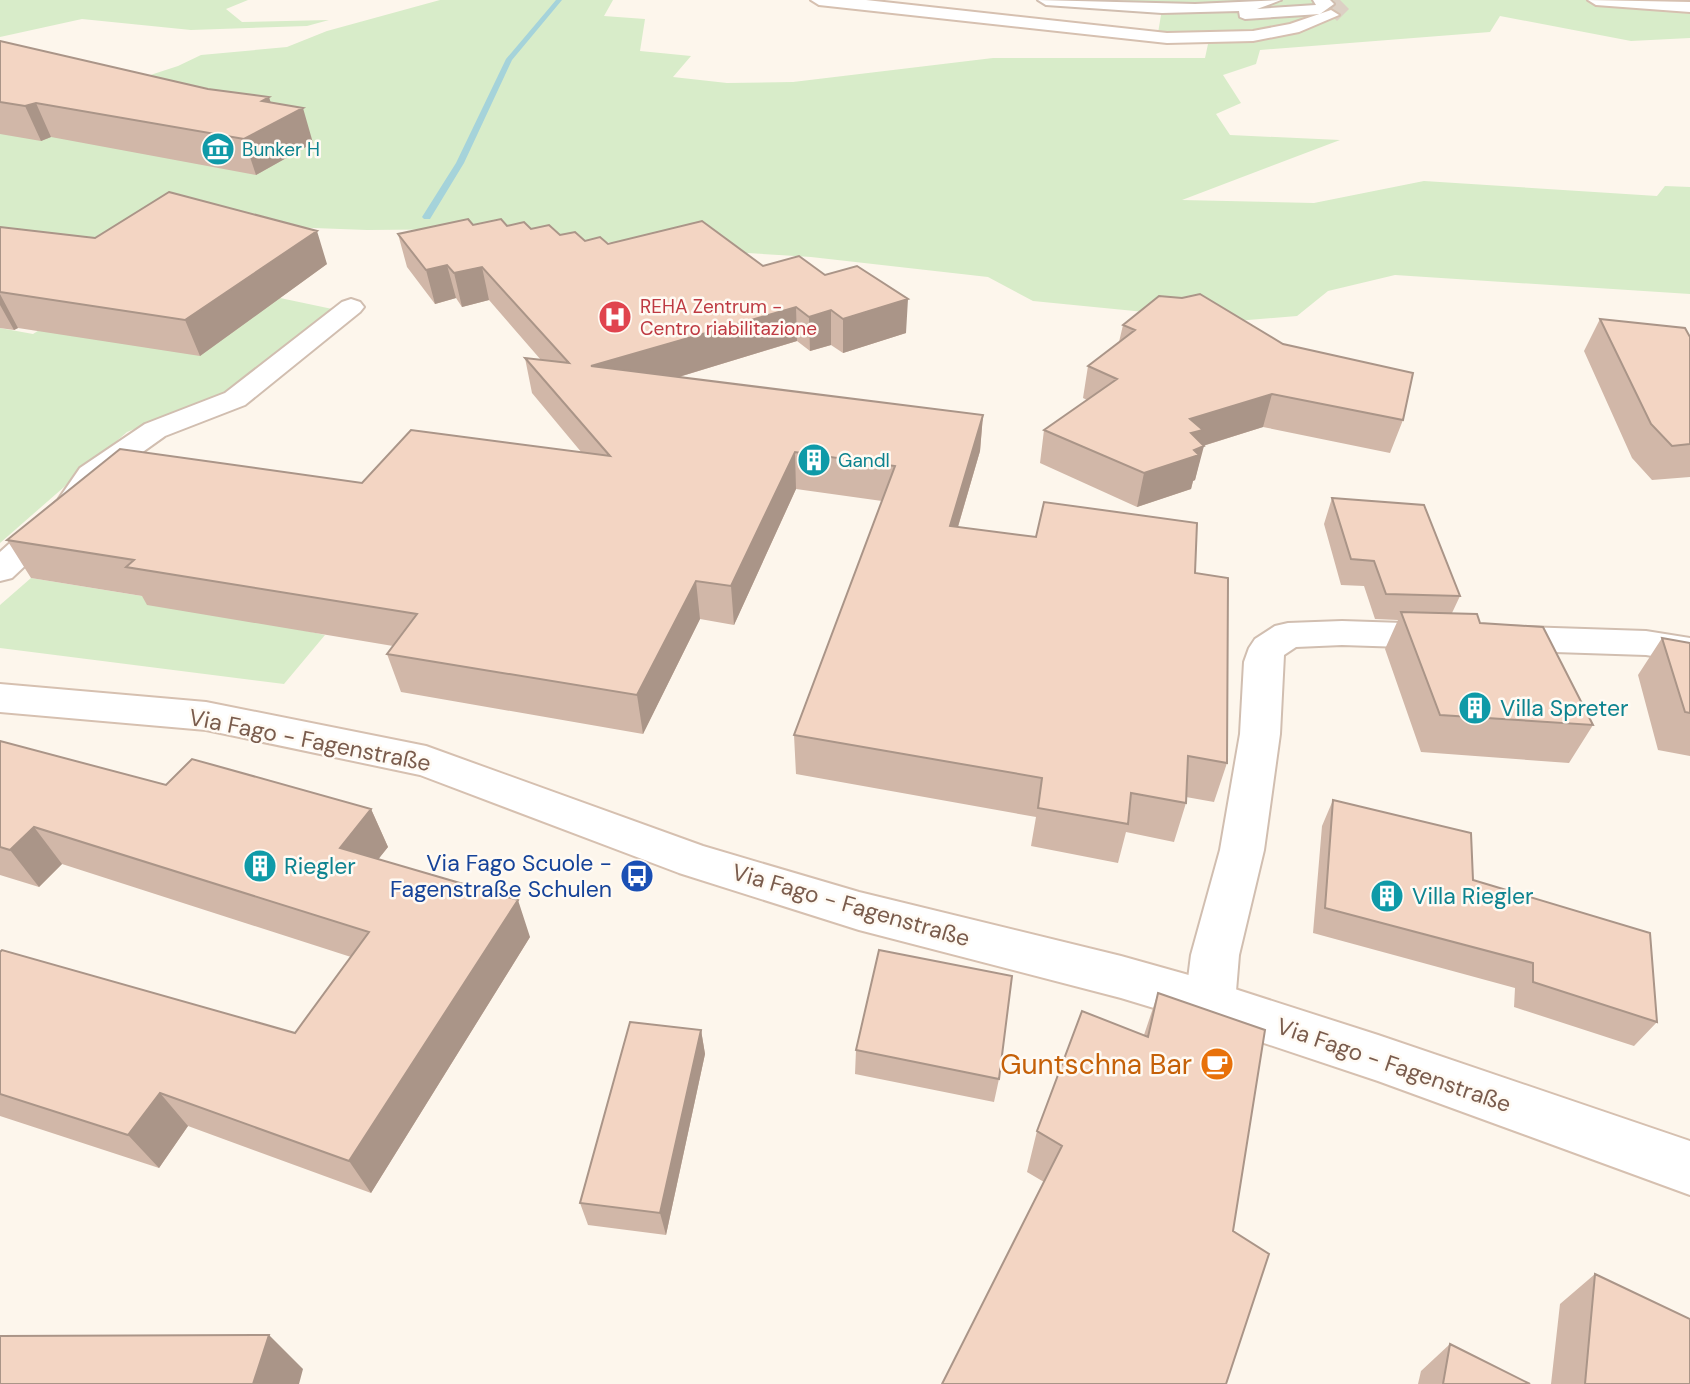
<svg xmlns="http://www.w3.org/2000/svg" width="1690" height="1384" font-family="'DM Sans',sans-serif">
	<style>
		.green { fill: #d8ecc9 }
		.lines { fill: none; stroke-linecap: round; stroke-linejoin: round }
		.stream { fill: #a5d3da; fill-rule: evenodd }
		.secondary-tunnel { stroke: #dcd0c4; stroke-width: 17; stroke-dasharray: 17 9; stroke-linecap: butt }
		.street-casing { stroke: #d1beb0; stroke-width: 4 }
		.secondary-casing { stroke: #d6c0b0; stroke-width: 4 }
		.street { fill: #fff; fill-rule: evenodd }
		.secondary { fill: #fff; fill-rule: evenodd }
		.wall { fill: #d1b7a8 }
		.shaded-wall { fill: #aa9588 }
		.building { fill: #f3d5c3; stroke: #aa9588; stroke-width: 2 }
		.labels { text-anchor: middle; stroke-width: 5; stroke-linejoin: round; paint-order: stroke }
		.far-culture-label { font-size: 19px; fill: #0d838f; stroke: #fffaf3; text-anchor: start }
		.far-health-label { font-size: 19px; fill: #be3a42; stroke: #fffaf3; text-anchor: start }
		.culture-label { font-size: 23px; fill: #0d838f; stroke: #fffaf3; text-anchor: start }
		.street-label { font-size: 23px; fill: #7a5c4d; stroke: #fffaf3 }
		.transit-label { font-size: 23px; fill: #164399; stroke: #fffaf3; text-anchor: end }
		.near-food-label { font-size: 28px; fill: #c56008; stroke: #fffaf3; text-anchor: end }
	</style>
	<rect width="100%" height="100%" fill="#fdf6ec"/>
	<path class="green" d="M 0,0 L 248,0 L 226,9 L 242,22 L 329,20 L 307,26 L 191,30 L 82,19 L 0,37 Z
		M 440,0 L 613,0 L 604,16 L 645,19 L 640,51 L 691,56 L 673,77 L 727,83 L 793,82 L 993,58 L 1205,58 L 1208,44 L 1158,33 L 1163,3 L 1113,0 L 1690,0 L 1690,38 L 1631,41 L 1500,16 L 1490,32 L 1260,50 L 1256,64 L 1223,75 L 1241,103 L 1216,114 L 1230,135 L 1340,140 L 1182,200 L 1314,203 L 1424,181 L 1657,196 L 1665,186 L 1690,187 L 1690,294 L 1395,275 L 1328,291 L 1297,316 L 1236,321 L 1033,301 L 988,277 L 811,257 L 667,248 L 478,229 L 367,230 L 208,224 L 72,265 L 0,252 L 0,53 L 132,81 L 178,66 L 201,55 L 287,47 L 327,31 Z
		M 138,268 L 337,310 L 239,387 L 127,432 L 0,543 L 0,328 L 33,334 Z
		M 31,578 L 154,598 L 325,635 L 284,684 L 0,648 L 0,605 Z"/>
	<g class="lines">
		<path class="stream" d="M 556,0 L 562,0 L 512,60 L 464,163 L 430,219 L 424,219 L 422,217 L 456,163 L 506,59 Z"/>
		<path class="secondary-tunnel" d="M 1331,15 L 1346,0"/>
		<defs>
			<path id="street" d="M 1038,0 L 1195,4 L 1281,0 L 1257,9 L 1316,5 L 1313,0 L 1330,0 L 1334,4 L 1320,14 L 1245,19 L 1240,17 L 1239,11 L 1162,13 L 1046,5 Z
				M 351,299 L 360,302 L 364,307 L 360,312 L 245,405 L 165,436 L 102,481 L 80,514 L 12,578 L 0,581 L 0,552 L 58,500 L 80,468 L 145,424 L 225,393 L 342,302 Z
				M 1342,621 L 1646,631 L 1690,638 L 1690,662 L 1646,655 L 1342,645 L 1296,647 L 1284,655 L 1280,734 L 1264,850 L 1239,955 L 1235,1003 L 1227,1018 L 1210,1025 L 1193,1018 L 1185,1003 L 1191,955 L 1220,850 L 1240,734 L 1244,662 L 1249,648 L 1255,639 L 1275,626 L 1288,623 Z"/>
			<path id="secondary" d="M 811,0 L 866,0 L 1167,33 L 1253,31 L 1290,24 L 1331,10 L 1339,15 L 1299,32 L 1253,41 L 1167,43 L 819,5 Z
				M 1588,0 L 1690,2 L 1690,12 L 1596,5 Z
				M 0,684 L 206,702 L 426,746 L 703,846 L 859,892 L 1121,956 L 1210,981 L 1378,1035 L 1690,1141 L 1690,1195 L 1378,1081 L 1210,1025 L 1121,998 L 859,930 L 679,873 L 420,775 L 206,730 L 0,712 Z"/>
		</defs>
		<use href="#street" class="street-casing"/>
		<use href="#secondary" class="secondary-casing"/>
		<use href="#street" class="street"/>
		<use href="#secondary" class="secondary"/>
	</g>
	<path class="wall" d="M 0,41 L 208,89 L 271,102 L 313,143 L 256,175 L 51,137 L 41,141 L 0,134 Z
		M 473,225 L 507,226 L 531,229 L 585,241 L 763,266 L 906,333 L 843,353 L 831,345 L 810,351 L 797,341 L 679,377 L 983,415 L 980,451 L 958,527 L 1195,573 L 1227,763 L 1214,802 L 1186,797 L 1186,803 L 1174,842 L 1126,832 L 1118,863 L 1031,846 L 1036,817 L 796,774 L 794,735 L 882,501 L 796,489 L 734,625 L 700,619 L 643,734 L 401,692 L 387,654 L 393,646 L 147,605 L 142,596 L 31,578 L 7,540 L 362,483 L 582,453 L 532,393 L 525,358 L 541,360 L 489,300 L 462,307 L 456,298 L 435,304 L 407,267 L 398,234 Z
		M 0,227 L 327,264 L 200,356 L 18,328 L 14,330 L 0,328 Z
		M 1600,319 L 1690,337 L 1690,477 L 1652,480 L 1632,458 L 1584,351 Z
		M 1123,325 L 1403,420 L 1390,453 L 1263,427 L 1203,446 L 1195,480 L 1193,481 L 1191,489 L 1137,507 L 1040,463 L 1044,430 L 1087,400 L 1083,398 L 1088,366 L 1119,342 Z
		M 1332,498 L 1460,596 L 1452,613 L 1480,623 L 1593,725 L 1569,763 L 1421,752 L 1385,649 L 1398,620 L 1375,619 L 1364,586 L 1341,585 L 1324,524 Z
		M 1662,638 L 1690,643 L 1690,756 L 1658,750 L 1638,675 Z
		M 0,741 L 166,785 L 371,809 L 388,847 L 378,859 L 530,937 L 371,1193 L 188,1126 L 159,1168 L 0,1116 L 0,952 L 295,1033 L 351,957 L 62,864 L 39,887 L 0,875 Z
		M 1333,800 L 1473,880 L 1657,1022 L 1634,1046 L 1514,1007 L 1515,988 L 1313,933 L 1322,826 Z
		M 1158,993 L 1265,1030 L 1044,1182 L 1027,1172 L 1037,1131 L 1144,1035 Z
		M 701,1030 L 705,1054 L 666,1235 L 588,1225 L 580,1203 Z
		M 856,1050 L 999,1079 L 994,1102 L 855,1074 Z
		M 1595,1274 L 1690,1384 L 1551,1384 L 1560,1304 Z
		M 1450,1344 L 1530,1384 L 1418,1384 L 1421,1371 Z"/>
	<path class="shaded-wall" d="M 269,97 L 277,122 L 303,108 L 313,143 L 256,175 L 244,139 L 262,101 Z
		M 36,103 L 51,137 L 41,141 L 25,106 Z
		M 317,231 L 327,264 L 200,356 L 185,320 Z
		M 447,265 L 456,298 L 435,304 L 426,270 Z
		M 482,267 L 489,300 L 462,307 L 454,273 Z
		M 0,294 L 18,328 L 14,330 L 0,305 Z
		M 908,299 L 906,333 L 843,353 L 843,319 Z
		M 796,307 L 797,341 L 596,402 L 591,366 Z
		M 831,310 L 831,345 L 810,351 L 809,317 Z
		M 1272,394 L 1263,427 L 1199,447 L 1204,446 L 1195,480 L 1193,481 L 1191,489 L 1137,507 L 1144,473 L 1190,419 Z
		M 983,415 L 980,451 L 947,564 L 950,526 Z
		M 795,452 L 796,489 L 734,625 L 731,586 Z
		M 696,581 L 700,619 L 643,734 L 637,695 Z
		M 371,809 L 388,847 L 358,885 L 340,848 Z
		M 34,827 L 62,864 L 39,887 L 10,850 Z
		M 518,900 L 530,937 L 371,1193 L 349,1161 Z
		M 701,1030 L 705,1054 L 666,1235 L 660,1213 Z
		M 160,1093 L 188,1126 L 159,1168 L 128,1135 Z
		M 269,1335 L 303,1369 L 299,1384 L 253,1384 Z"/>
	<path class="building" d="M 0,41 L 208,89 L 269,97 L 262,101 L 303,108 L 244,139 L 36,103 L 25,106 L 0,102 Z
		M 169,192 L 317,231 L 185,320 L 0,292 L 0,227 L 95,238 Z
		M 468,219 L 473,225 L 501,219 L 507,226 L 524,222 L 531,229 L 549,225 L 560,235 L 575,232 L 585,241 L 600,237 L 608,244 L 702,221 L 763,266 L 799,256 L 825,275 L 857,266 L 908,299 L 843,319 L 831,310 L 809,317 L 796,307 L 591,366 L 983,415 L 950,526 L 1036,537 L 1044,502 L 1197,523 L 1195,573 L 1228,578 L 1227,763 L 1188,756 L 1186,803 L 1131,793 L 1128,824 L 1038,808 L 1042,778 L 794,735 L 895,466 L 795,452 L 731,586 L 696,581 L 637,695 L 387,654 L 417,614 L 126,567 L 134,560 L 7,540 L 120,449 L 362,483 L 411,430 L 610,456 L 525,358 L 569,363 L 482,267 L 454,273 L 447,265 L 426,270 L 398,234 Z
		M 1200,294 L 1283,344 L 1413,373 L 1403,420 L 1272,394 L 1190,419 L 1203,430 L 1191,433 L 1204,446 L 1194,450 L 1199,455 L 1144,473 L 1044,430 L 1117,379 L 1088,366 L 1135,330 L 1123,325 L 1159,296 L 1182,298 Z
		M 1600,319 L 1685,328 L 1690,337 L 1690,444 L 1672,446 L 1651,424 Z
		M 1332,498 L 1424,505 L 1460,596 L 1386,594 L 1374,561 L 1351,559 Z
		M 1401,612 L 1477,614 L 1480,623 L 1543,627 L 1593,725 L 1440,715 Z
		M 1662,638 L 1690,643 L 1690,713 L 1685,712 Z
		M 0,741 L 166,785 L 192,759 L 371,809 L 340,848 L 518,900 L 349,1161 L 160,1093 L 128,1135 L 0,1094 L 0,952 L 2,950 L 295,1033 L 369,932 L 34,827 L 10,850 L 0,847 Z
		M 1333,800 L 1471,833 L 1473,880 L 1650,933 L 1657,1022 L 1533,982 L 1533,963 L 1325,908 Z
		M 879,950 L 1012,976 L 999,1079 L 856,1050 Z
		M 1158,993 L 1265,1030 L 1233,1231 L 1269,1254 L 1226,1384 L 942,1384 L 1062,1146 L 1037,1131 L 1082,1011 L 1148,1037 Z
		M 630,1022 L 701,1030 L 660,1213 L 580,1203 Z
		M 1595,1274 L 1690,1319 L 1690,1384 L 1585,1384 Z
		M 269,1335 L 253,1384 L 0,1384 L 0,1336 Z
		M 1450,1344 L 1530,1384 L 1443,1384 Z"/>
	<defs>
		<symbol id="museum-disc" viewBox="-11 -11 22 22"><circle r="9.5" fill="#0f9aa8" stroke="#fffaf3"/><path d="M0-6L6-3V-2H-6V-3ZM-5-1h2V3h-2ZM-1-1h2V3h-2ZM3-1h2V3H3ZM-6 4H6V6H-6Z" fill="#fff"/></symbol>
		<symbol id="hospital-disc" viewBox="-11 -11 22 22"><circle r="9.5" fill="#e0444e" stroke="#fffaf3"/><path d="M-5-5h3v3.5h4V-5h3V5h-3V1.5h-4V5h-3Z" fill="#fff"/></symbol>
		<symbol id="building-disc" viewBox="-11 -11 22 22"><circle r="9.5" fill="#0f9aa8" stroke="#fffaf3"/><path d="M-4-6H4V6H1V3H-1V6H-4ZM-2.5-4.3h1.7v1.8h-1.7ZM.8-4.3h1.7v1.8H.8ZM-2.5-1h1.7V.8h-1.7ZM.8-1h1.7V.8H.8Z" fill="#fff"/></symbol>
		<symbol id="bus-disc" viewBox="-11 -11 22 22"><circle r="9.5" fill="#1a4fb4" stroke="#fffaf3"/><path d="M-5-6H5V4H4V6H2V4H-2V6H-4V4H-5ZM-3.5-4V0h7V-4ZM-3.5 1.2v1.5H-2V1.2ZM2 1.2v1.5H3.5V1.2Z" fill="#fff"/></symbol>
		<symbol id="cafe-disc" viewBox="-11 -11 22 22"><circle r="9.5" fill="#e8710a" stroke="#fffaf3"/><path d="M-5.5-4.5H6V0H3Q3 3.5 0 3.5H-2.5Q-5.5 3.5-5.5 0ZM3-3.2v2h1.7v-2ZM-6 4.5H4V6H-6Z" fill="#fff"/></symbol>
	</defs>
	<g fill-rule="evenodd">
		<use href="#museum-disc" x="199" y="130" width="38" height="38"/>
		<use href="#hospital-disc" x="596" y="298" width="38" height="38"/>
		<use href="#building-disc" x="795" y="441" width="38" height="38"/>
		<use href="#building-disc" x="1456" y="689" width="38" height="38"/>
		<use href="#building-disc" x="241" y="847" width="38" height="38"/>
		<use href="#bus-disc" x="618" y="857" width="38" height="38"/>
		<use href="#building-disc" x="1368" y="877" width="38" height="38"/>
		<use href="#cafe-disc" x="1198" y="1045" width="38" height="38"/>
	</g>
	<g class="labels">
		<g class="far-culture-label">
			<text x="242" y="156">Bunker H</text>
			<text x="838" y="467">Gandl</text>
		</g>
		<g class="far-health-label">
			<text x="640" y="313">REHA Zentrum -<tspan x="640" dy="22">Centro riabilitazione</tspan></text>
		</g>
		<g class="culture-label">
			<text x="1500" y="716">Villa Spreter</text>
			<text x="284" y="874">Riegler</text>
			<text x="1412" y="904">Villa Riegler</text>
		</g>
		<g class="street-label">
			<text transform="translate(310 740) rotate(11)" y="8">Via Fago - Fagenstraße</text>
			<text transform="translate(851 905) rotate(16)" y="8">Via Fago - Fagenstraße</text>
			<text transform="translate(1394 1065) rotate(19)" y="8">Via Fago - Fagenstraße</text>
		</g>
		<g class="transit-label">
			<text x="612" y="871">Via Fago Scuole -<tspan x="612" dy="26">Fagenstraße Schulen</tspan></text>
		</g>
		<g class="near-food-label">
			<text x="1192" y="1074">Guntschna Bar</text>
		</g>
	</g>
</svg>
